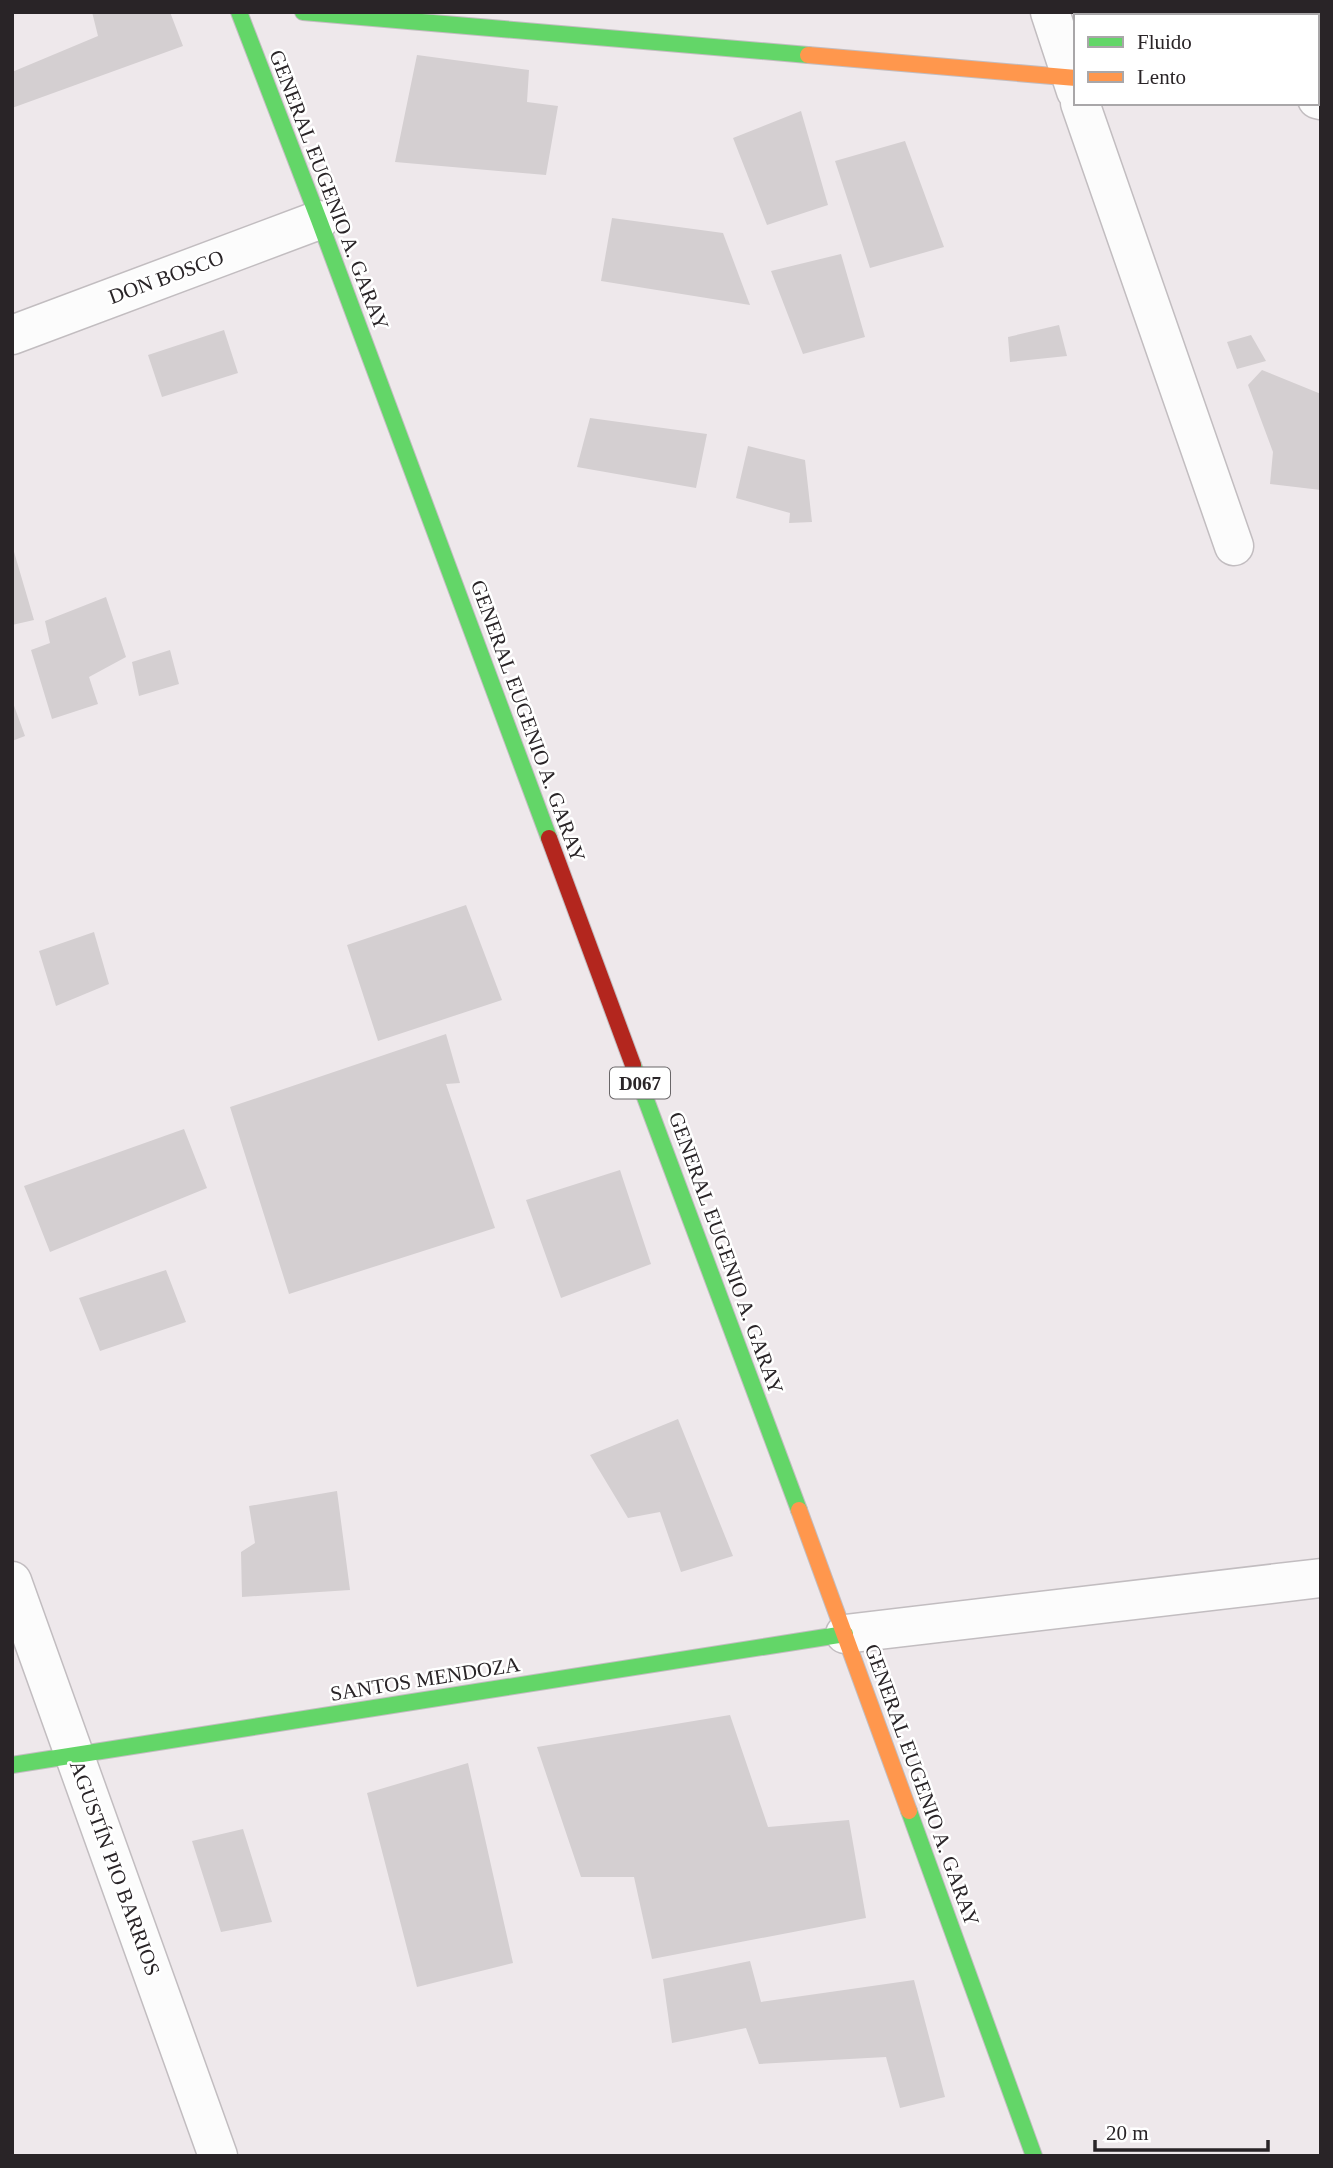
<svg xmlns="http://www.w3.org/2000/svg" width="1333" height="2168" font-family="Georgia,serif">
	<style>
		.building { fill: #d4cfd1 }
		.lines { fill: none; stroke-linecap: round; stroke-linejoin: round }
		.street-casing { stroke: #c2bdc0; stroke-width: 41 }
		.fast-casing { stroke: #c2bdc0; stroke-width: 18 }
		.slow-casing { stroke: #c2bdc0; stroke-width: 18 }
		.jam-casing { stroke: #c2bdc0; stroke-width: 18 }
		.street { stroke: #fcfcfc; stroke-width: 38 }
		.fast { stroke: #63d668; stroke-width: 16 }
		.slow { stroke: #ff974d; stroke-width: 16 }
		.jam { stroke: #b3261e; stroke-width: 16 }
		.labels { text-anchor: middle; stroke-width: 5; stroke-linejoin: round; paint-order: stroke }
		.shield { fill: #fff; stroke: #696668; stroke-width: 2 }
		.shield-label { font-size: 19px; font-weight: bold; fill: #292427 }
		.street-label { font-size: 21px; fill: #292427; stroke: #fff }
	</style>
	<rect width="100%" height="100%" fill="#eee8eb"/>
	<path class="building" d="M 92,12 L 170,12 L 183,46 L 12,108 L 12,72 L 98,36 Z
		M 417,55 L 529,70 L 527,102 L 558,106 L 546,175 L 395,162 Z
		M 801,111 L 828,205 L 767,225 L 733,138 Z
		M 905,141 L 944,247 L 870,268 L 835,161 Z
		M 612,218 L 723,233 L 750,305 L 601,281 Z
		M 841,254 L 865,337 L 803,354 L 771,271 Z
		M 1059,325 L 1067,356 L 1010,362 L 1008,337 Z
		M 224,330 L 238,373 L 162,397 L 148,355 Z
		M 1251,335 L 1266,361 L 1237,369 L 1227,342 Z
		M 1262,370 L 1321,394 L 1321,490 L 1270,484 L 1273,452 L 1248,385 Z
		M 590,418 L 707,434 L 696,488 L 577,467 Z
		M 748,446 L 805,460 L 812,522 L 789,523 L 790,513 L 736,498 Z
		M 12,545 L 34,620 L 12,625 Z
		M 106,597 L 126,657 L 89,677 L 98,704 L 52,719 L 31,650 L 50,643 L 45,621 Z
		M 170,650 L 179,684 L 139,696 L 132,662 Z
		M 12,700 L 25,736 L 12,741 Z
		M 466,905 L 502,1000 L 378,1041 L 347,945 Z
		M 94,932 L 109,984 L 56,1006 L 39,951 Z
		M 446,1034 L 460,1083 L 446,1084 L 495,1228 L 289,1294 L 230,1107 Z
		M 184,1129 L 207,1188 L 50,1252 L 24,1186 Z
		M 620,1170 L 651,1264 L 561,1298 L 526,1200 Z
		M 166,1270 L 186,1322 L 100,1351 L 79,1298 Z
		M 678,1419 L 733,1556 L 681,1572 L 660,1512 L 628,1518 L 590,1455 Z
		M 337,1491 L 350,1590 L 242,1597 L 241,1552 L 255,1543 L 249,1506 Z
		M 730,1715 L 768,1827 L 849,1820 L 866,1918 L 652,1959 L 634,1877 L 581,1877 L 537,1747 Z
		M 468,1763 L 513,1963 L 417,1987 L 367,1793 Z
		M 243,1829 L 272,1922 L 221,1932 L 192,1841 Z
		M 750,1961 L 761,2002 L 914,1980 L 945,2097 L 900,2108 L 886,2057 L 759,2064 L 746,2028 L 672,2043 L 663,1979 Z"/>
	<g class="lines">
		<defs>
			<path id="street" d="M 1050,12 L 1076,91
				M 1317,99 L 1321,100
				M 1080,103 L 1234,546
				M 12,335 L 319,220
				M 12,1581 L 218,2156
				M 845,1634 L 1321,1578"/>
			<path id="fast" d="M 239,12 L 319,220 L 549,838
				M 303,12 L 808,55
				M 633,1065 L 799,1510
				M 12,1765 L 845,1634
				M 909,1811 L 1034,2156"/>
			<path id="slow" d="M 808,55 L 1076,78
				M 799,1510 L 909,1811"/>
			<path id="jam" d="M 549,838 L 633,1065"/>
		</defs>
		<use href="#street" class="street-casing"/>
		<use href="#fast" class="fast-casing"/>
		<use href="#slow" class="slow-casing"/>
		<use href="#jam" class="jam-casing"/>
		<use href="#street" class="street"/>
		<use href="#fast" class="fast"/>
		<use href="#slow" class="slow"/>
		<use href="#jam" class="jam"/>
	</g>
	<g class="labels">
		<rect class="shield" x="610" y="1067.5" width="60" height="31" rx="5"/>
		<g class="shield-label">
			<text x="640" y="1090">D067</text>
		</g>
		<g class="street-label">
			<text transform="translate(329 190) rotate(69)" y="7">GENERAL EUGENIO A. GARAY</text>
			<text transform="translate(166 277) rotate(-20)" y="7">DON BOSCO</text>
			<text transform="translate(528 721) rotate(70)" y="7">GENERAL EUGENIO A. GARAY</text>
			<text transform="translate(726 1253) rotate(70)" y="7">GENERAL EUGENIO A. GARAY</text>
			<text transform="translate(425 1679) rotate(-9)" y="7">SANTOS MENDOZA</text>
			<text transform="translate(922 1785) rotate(70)" y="7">GENERAL EUGENIO A. GARAY</text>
			<text transform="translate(115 1868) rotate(70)" y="7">AGUSTÍN PIO BARRIOS</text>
		</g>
	</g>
	<rect width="1333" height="2168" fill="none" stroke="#292427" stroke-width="28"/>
	<rect x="1074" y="14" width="245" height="91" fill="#ffffff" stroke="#a9a7a9" stroke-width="2"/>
	<rect x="1088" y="37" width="35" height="10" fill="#63d668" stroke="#a9a7a9" stroke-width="2"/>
	<text x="1137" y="49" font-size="21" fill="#292427">Fluido</text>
	<rect x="1088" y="72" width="35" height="10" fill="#ff974d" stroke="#a9a7a9" stroke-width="2"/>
	<text x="1137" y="84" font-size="21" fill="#292427">Lento</text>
	<path d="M1095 2140v10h173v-10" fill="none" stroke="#292427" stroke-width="3.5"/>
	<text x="1106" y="2140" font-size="21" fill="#292427" stroke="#ffffff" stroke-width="5" paint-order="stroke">20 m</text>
</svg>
